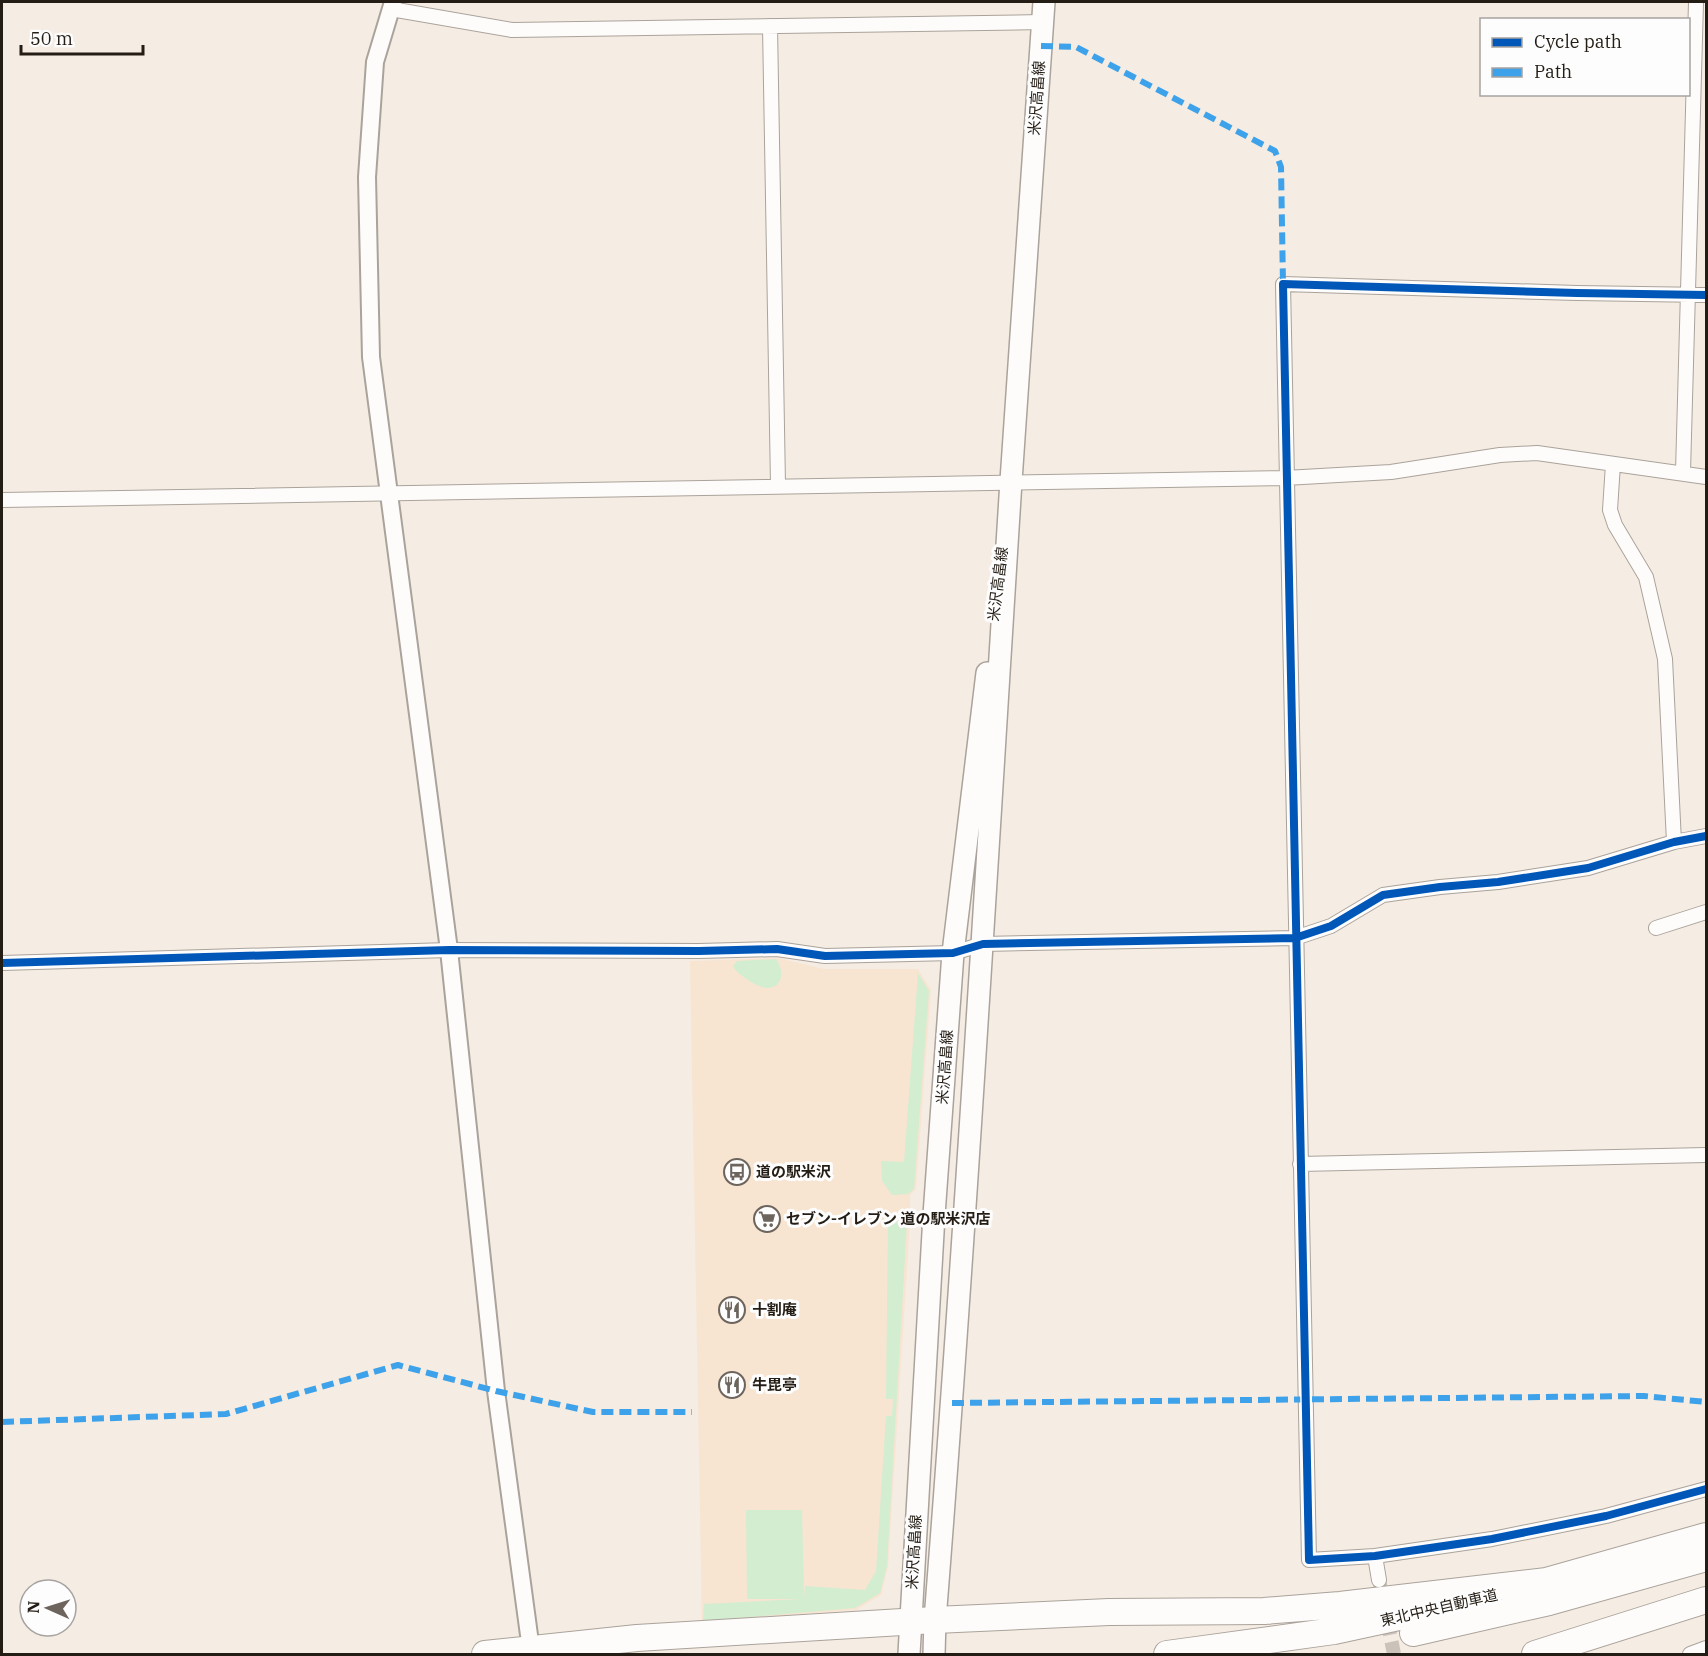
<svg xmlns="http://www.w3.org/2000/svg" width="1708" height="1656" font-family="'IBM Plex Serif','Noto Sans JP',serif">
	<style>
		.built { fill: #f7e5d1 }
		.green { fill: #d2edd0 }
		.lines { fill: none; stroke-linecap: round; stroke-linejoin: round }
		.minor-tunnel { stroke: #cbc3ba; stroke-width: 14; stroke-dasharray: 14 7; stroke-linecap: butt }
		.minor-casing { stroke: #aaa39b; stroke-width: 16 }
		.tertiary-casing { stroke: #aaa39b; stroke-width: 20 }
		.primary-casing { stroke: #aaa39b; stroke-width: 24 }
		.motorway-casing { stroke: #aaa39b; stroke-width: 28 }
		.minor { stroke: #fefcfb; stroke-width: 14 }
		.tertiary { stroke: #fefcfb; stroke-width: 16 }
		.primary { stroke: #fefcfb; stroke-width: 21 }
		.motorway { stroke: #fefcfb; stroke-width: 26 }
		.quiet { stroke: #3ea2ea; stroke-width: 6; stroke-dasharray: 12 6; stroke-linecap: butt }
		.cycleway-casing { stroke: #fdfdfd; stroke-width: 11 }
		.cycleway { stroke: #0057b8; stroke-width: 8 }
		.labels { text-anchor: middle; stroke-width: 6; stroke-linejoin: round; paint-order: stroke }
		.street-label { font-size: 15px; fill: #241d15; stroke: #fdfdfd }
		.poi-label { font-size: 15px; font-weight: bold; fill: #241d15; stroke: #fdfdfd; text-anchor: start }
	</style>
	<rect width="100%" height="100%" fill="#f5ece3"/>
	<path class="built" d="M 778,958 L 824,969 L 918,969 L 931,990 L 916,1189 L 910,1195 L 910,1222 L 888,1567 L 881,1595 L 856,1610 L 702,1622 L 690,961 Z"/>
	<path class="green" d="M 776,959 C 784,969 784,987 768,988 C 760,989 736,974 733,966 L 737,961 Z
		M 918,973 L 929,991 L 914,1189 L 908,1194 L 892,1195 L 882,1181 L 881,1161 L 904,1162 Z
		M 888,1221 L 907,1222 L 887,1566 L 880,1593 L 855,1608 L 703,1621 L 704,1604 L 801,1599 L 747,1599 L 746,1510 L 802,1510 L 804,1599 L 805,1586 L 865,1590 L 876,1571 L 886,1416 L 892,1416 L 893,1399 L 886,1399 Z"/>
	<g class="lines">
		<path class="minor-tunnel" d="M 1379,1580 L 1394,1654"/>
		<defs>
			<path id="minor" d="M 391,9 L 512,30 L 1043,22
				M 770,26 L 778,485
				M 1706,295 L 1577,293 L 1283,284 L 1309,1560 L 1375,1556 L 1492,1539 L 1606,1516 L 1706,1489
				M 1613,464 L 1610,510 L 1615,525 L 1646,577 L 1665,659 L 1674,842
				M 1683,472 L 1696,2
				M 2,500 L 1285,478 L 1391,472 L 1500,455 L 1537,453 L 1706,477
				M 1656,928 L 1706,912
				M 2,963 L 449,950 L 699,951 L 777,949 L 825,956 L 953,953 L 983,944 L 1295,938 L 1331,926 L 1383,895 L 1440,887 L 1498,882 L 1588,868 L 1674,842 L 1706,836
				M 1300,1164 L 1706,1155
				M 1375,1556 L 1379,1580
				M 1690,1654 L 1706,1648"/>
			<path id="tertiary" d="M 393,2 L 375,62 L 367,177 L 371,357 L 449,950 L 496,1391 L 529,1635"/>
			<path id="primary" d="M 909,1654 L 934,1215 L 953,953 L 987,673
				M 934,1654 L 935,1620 C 965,1241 987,861 1011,481 C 1021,321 1034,162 1044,2"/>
			<path id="motorway" d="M 1532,1585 L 1706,1536
				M 1413,1633 L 1549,1602 L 1706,1558
				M 485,1654 L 637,1638 L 935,1620 L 1109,1612 L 1264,1611 L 1340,1605 L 1547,1581
				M 1167,1654 L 1334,1631 L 1454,1605
				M 1535,1654 L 1706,1600"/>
		</defs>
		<use href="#minor" class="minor-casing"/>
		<use href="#tertiary" class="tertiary-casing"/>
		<use href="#primary" class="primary-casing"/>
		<use href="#motorway" class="motorway-casing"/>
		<use href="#minor" class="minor"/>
		<use href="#tertiary" class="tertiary"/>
		<use href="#primary" class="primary"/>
		<use href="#motorway" class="motorway"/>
		<path class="quiet" d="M 1041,46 L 1076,47 L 1275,151 L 1281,167 L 1283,284
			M 952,1403 L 1644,1396 L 1706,1402
			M 2,1422 L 226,1414 L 398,1365 L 496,1391 L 593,1412 L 692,1412"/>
		<defs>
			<path id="cycleway" d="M 1706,295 L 1577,293 L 1283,284 L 1309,1560 L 1375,1556 L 1492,1539 L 1606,1516 L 1706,1489
				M 2,963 L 449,950 L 699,951 L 777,949 L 825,956 L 953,953 L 983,944 L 1295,938 L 1331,926 L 1383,895 L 1440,887 L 1498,882 L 1588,868 L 1674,842 L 1706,836"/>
		</defs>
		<use href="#cycleway" class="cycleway-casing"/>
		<use href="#cycleway" class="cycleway"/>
	</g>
	<defs>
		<symbol id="bus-ring" viewBox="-11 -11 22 22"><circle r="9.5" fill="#fdfdfd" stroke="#6d655d" stroke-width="1.5"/><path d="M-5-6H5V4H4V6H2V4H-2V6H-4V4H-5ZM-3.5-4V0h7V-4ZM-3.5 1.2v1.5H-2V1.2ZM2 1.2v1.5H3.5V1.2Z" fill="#6d655d"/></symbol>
		<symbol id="supermarket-ring" viewBox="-11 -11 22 22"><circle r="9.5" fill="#fdfdfd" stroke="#6d655d" stroke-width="1.5"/><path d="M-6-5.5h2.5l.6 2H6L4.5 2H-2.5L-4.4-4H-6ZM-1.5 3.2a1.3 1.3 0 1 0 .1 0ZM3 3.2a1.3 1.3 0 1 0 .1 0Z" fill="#6d655d"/></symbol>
		<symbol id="restaurant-ring" viewBox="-11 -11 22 22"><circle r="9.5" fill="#fdfdfd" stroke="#6d655d" stroke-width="1.5"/><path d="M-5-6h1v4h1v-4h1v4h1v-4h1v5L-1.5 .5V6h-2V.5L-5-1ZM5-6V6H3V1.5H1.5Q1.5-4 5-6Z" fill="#6d655d"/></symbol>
	</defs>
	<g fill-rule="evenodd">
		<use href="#bus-ring" x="722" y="1157" width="30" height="30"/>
		<use href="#supermarket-ring" x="752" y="1204" width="30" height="30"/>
		<use href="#restaurant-ring" x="717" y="1295" width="30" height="30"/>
		<use href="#restaurant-ring" x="717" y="1370" width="30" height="30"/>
	</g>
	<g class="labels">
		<g class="street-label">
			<text transform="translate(1037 98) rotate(-86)" y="5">米沢高畠線</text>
			<text transform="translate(998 584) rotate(-83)" y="5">米沢高畠線</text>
			<text transform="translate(945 1067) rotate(-86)" y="5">米沢高畠線</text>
			<text transform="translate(914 1552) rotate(-87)" y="5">米沢高畠線</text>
			<text transform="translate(1439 1608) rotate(-13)" y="5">東北中央自動車道</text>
		</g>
		<g class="poi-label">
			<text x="756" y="1177">道の駅米沢</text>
			<text x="786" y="1224">セブン-イレブン 道の駅米沢店</text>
			<text x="752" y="1315">十割庵</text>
			<text x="752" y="1390">牛毘亭</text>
		</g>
	</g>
	<rect width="1708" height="1656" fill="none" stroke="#241d15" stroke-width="6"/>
	<rect x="1480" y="18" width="210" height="78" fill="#fdfdfd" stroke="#a6a3a0" stroke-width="1.5"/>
	<rect x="1492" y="38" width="30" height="9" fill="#0057b8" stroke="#a6a3a0" stroke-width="1.5"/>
	<text x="1534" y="48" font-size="18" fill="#241d15">Cycle path</text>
	<rect x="1492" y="68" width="30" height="9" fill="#3ea2ea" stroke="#a6a3a0" stroke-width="1.5"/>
	<text x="1534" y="78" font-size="18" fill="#241d15">Path</text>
	<g transform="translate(48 1608) rotate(273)"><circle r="28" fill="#fdfdfd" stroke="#a6a3a0" stroke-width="1.5"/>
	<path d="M0-4.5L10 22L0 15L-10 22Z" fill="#6d655d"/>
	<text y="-9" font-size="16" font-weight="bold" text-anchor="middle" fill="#241d15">N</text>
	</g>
	<path d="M21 45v9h122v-9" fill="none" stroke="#241d15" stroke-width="3"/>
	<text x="30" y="45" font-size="18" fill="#241d15" stroke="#fdfdfd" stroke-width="4.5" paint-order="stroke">50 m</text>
</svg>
